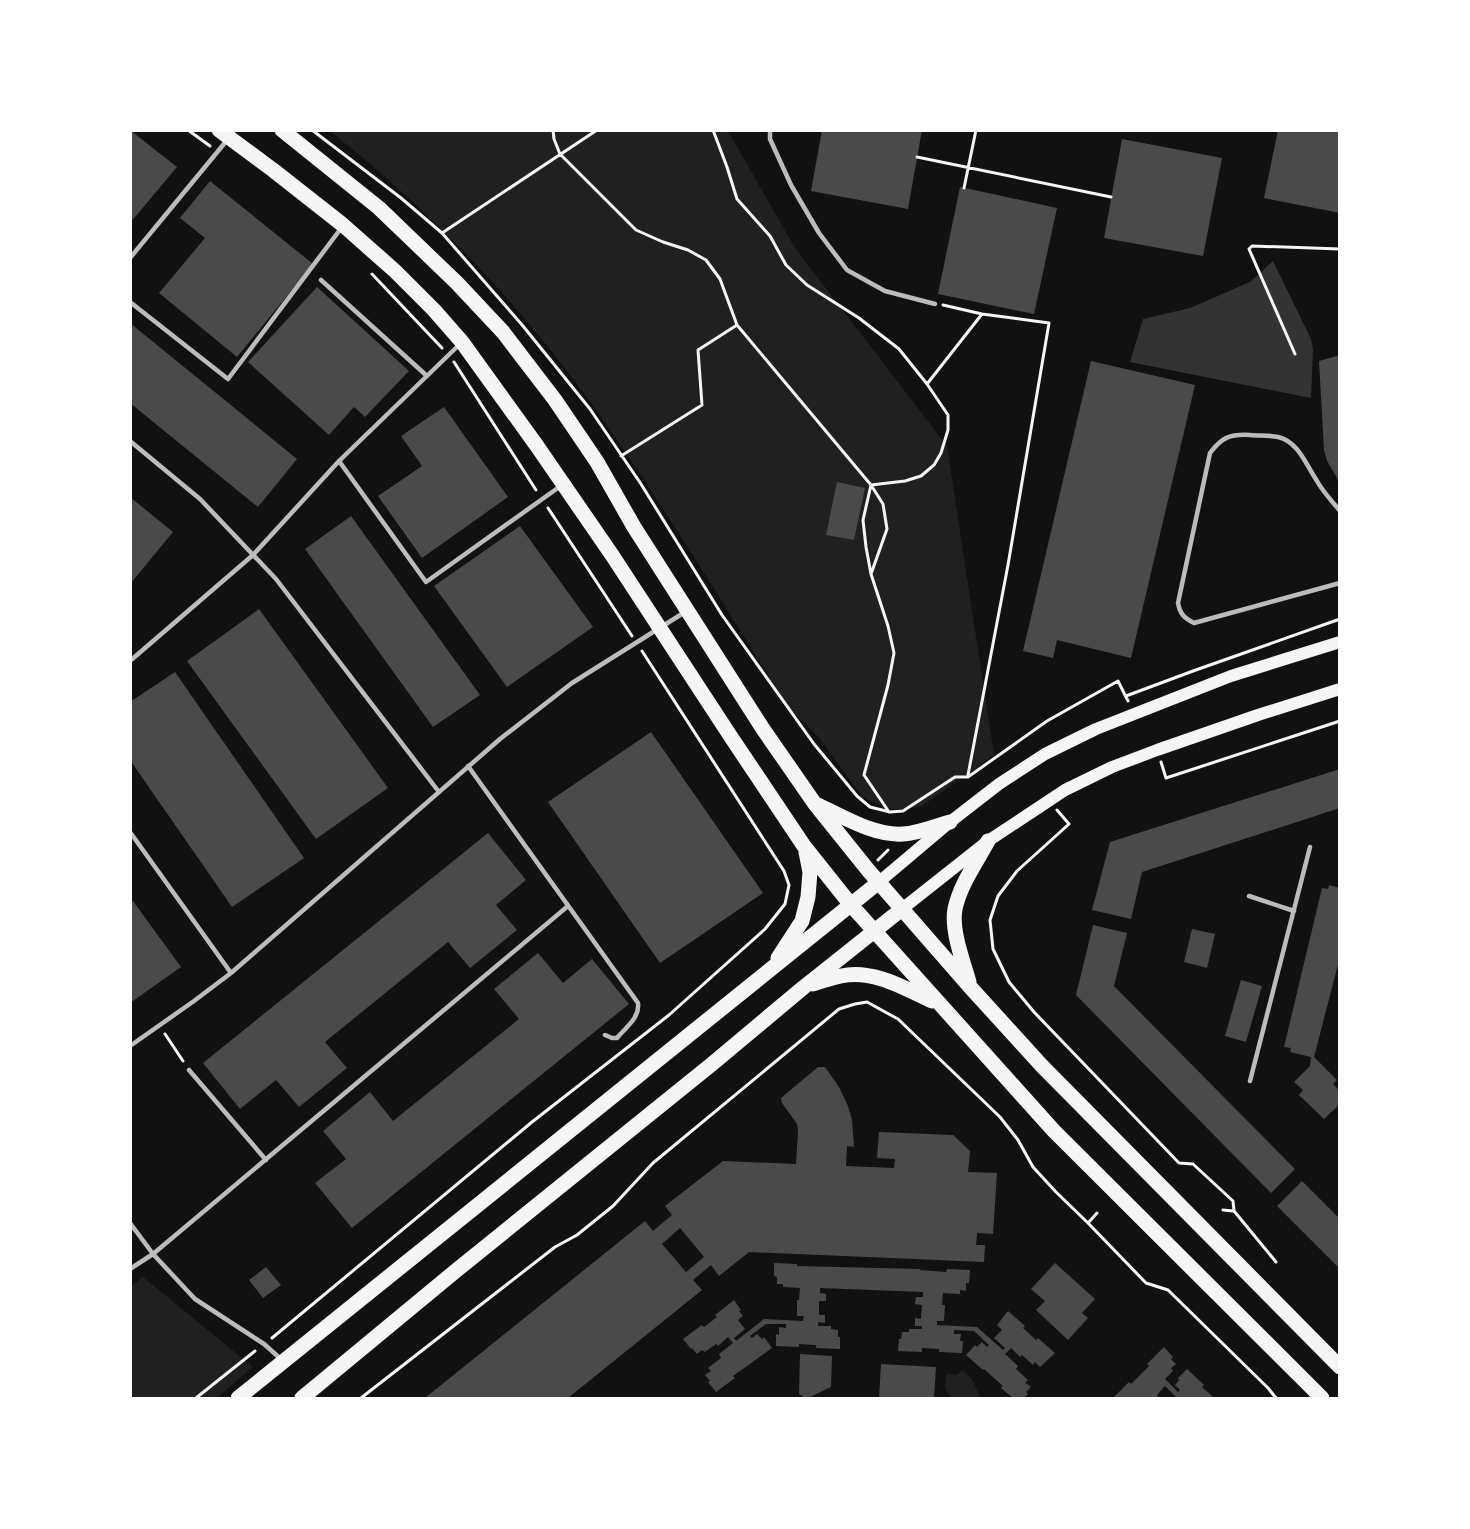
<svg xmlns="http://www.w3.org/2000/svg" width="1470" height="1529" font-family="'Libre Baskerville',serif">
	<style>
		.green { fill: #202020 }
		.water { fill: #333 }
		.building { fill: #4a4a4a; fill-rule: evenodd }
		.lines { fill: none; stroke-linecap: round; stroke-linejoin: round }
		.path { stroke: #f5f5f5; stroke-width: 3 }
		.service { stroke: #bcbcbc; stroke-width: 4.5 }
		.secondary { stroke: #f5f5f5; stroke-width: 12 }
		.primary { stroke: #f5f5f5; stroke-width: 15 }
	</style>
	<rect width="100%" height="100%" fill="#111"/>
	<path class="green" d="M 330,131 L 728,131 L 795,248 L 947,446 L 994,755 L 932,799 L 921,806 L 907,809 L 894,809 L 880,805 L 868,800 L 858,791 L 817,735 L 796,715 L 784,700 C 722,603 663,504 596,410 C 521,305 431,211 330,131 Z
		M 143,1277 L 253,1367 L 217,1398 L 131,1398 L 131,1286 Z
		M 962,1370 L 972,1379 L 981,1398 L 951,1398 L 945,1389 L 946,1374 L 957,1375 Z"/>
	<path class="water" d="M 1273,261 L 1311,339 L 1313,349 L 1311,398 L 1130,362 L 1143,319 L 1190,308 L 1250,282 Z"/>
	<path class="building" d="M 130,130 L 177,167 L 130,223 Z
		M 822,130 L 922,130 L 908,209 L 811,191 Z
		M 1278,130 L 1340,130 L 1340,213 L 1264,198 Z
		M 1122,139 L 1222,158 L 1203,256 L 1104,238 Z
		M 210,181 L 313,264 L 237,357 L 159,293 L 205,238 L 180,218 Z
		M 960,187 L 1057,208 L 1034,314 L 938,294 Z
		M 317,287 L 409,371 L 365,417 L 354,407 L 329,435 L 248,362 Z
		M 130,323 L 297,459 L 258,507 L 130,403 Z
		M 1340,355 L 1340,483 L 1327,461 L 1324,450 L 1319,361 Z
		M 1091,361 L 1195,385 L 1131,658 L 1057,640 L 1053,658 L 1023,651 Z
		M 444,407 L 508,497 L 422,558 L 378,496 L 422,466 L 401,436 Z
		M 837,482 L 865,488 L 854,540 L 826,535 Z
		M 130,497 L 173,532 L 130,584 Z
		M 351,516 L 480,695 L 433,727 L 305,549 Z
		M 520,526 L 593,627 L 507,687 L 434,586 Z
		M 259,609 L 388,788 L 316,839 L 187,661 Z
		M 175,672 L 304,858 L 232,907 L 130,760 L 130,702 Z
		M 651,732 L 763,893 L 660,963 L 548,802 Z
		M 1340,769 L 1340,808 L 1142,872 L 1131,919 L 1092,910 L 1110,842 Z
		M 488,833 L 526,880 L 496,905 L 517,930 L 470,968 L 448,942 L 325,1042 L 347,1068 L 299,1107 L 276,1080 L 240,1109 L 203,1063 Z
		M 1329,885 L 1340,888 L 1340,957 L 1314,1057 L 1337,1080 L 1333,1084 L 1340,1091 L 1340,1104 L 1324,1119 L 1299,1095 L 1303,1090 L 1294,1082 L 1310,1066 L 1311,1057 L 1290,1052 L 1291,1048 L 1284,1047 L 1322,888 L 1328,889 Z
		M 130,897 L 181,967 L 130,1003 Z
		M 1093,925 L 1127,933 L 1114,986 L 1295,1169 L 1271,1193 L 1076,995 Z
		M 1192,929 L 1215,934 L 1207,968 L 1184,962 Z
		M 538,953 L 563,983 L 592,959 L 629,1004 L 352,1228 L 315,1183 L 346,1159 L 323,1131 L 370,1092 L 393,1121 L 519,1019 L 494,989 Z
		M 1241,980 L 1262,986 L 1246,1042 L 1225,1036 Z
		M 818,1067 L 825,1067 L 839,1087 L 848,1106 L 852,1120 L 854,1147 L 847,1146 L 846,1166 L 894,1168 L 895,1159 L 877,1158 L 879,1132 L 953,1135 L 970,1151 L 968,1172 L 997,1173 L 993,1234 L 977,1233 L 976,1245 L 985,1245 L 984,1262 L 749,1252 L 719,1276 L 711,1265 L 693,1280 L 702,1290 L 568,1398 L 425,1398 L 645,1221 L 653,1231 L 672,1215 L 665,1206 L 723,1161 L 796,1164 L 798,1131 L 797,1124 L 782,1103 L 781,1098 ZM 680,1228 L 704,1257 L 686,1272 L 662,1244 Z
		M 1302,1181 L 1340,1219 L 1340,1269 L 1277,1206 Z
		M 774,1263 L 797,1264 L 797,1266 L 920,1269 L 920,1270 L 946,1272 L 947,1269 L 970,1270 L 969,1283 L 966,1283 L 966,1291 L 960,1290 L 960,1294 L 943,1293 L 942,1305 L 945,1305 L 944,1321 L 937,1321 L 937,1325 L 977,1327 L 1003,1350 L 1005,1348 L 994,1338 L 1002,1330 L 997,1325 L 1008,1311 L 1025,1326 L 1023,1328 L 1036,1340 L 1038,1338 L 1055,1353 L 1040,1367 L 1035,1362 L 1033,1365 L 1022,1355 L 1020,1357 L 1011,1348 L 1005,1354 L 1018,1366 L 1016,1369 L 1028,1380 L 1025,1383 L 1031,1387 L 1026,1392 L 1028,1394 L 1024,1398 L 1013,1398 L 1001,1388 L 1003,1386 L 984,1369 L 983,1370 L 966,1355 L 975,1345 L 977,1347 L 982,1342 L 987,1347 L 989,1345 L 974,1331 L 954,1330 L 954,1334 L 961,1334 L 960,1341 L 963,1341 L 962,1353 L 939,1352 L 939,1349 L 922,1348 L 922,1352 L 898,1351 L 899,1339 L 901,1339 L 902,1332 L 909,1332 L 909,1329 L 922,1329 L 922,1326 L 915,1326 L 915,1318 L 921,1319 L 922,1305 L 915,1304 L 916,1297 L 923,1297 L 923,1292 L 820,1288 L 820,1293 L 826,1294 L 826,1301 L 819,1301 L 819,1315 L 825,1315 L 825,1323 L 818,1322 L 818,1326 L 831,1326 L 831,1329 L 838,1330 L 838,1337 L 840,1337 L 840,1349 L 816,1348 L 816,1345 L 799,1344 L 799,1347 L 776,1346 L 776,1334 L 779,1335 L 779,1327 L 786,1328 L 786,1324 L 766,1324 L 750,1336 L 752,1338 L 757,1334 L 762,1339 L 764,1337 L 772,1348 L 733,1376 L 735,1378 L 716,1392 L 708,1382 L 710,1381 L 705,1375 L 711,1371 L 708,1368 L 721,1358 L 719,1354 L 733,1343 L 728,1337 L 718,1346 L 716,1344 L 705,1352 L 702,1350 L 697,1354 L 692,1348 L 691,1349 L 683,1339 L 702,1325 L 704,1327 L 717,1317 L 715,1315 L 734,1300 L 741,1310 L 739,1311 L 743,1316 L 738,1320 L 745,1329 L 734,1338 L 736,1341 L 764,1319 L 803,1321 L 804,1316 L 797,1316 L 797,1300 L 799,1300 L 800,1288 L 783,1287 L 783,1284 L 777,1284 L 777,1277 L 774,1276 Z
		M 1055,1263 L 1095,1299 L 1082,1313 L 1088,1318 L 1068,1340 L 1036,1310 L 1045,1301 L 1031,1289 Z
		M 266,1267 L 281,1285 L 263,1298 L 249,1280 Z
		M 1164,1347 L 1173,1357 L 1171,1359 L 1176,1364 L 1171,1368 L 1173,1371 L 1165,1379 L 1178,1392 L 1180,1390 L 1175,1385 L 1179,1380 L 1178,1378 L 1187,1369 L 1204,1385 L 1202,1387 L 1214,1398 L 1177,1398 L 1165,1386 L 1157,1395 L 1158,1396 L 1156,1398 L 1113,1398 L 1129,1382 L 1131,1384 L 1149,1366 L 1147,1364 Z
		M 800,1354 L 832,1356 L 831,1387 L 808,1398 L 805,1398 L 799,1394 Z
		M 881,1364 L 936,1367 L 934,1398 L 879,1398 Z"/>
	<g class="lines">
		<path class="path" d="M 188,130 L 210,146
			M 312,130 L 401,198 L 442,233 L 523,326 L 590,409 L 641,484 L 722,615 L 814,744 L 857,796 L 870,807 L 890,812 L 903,811 L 955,777 L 968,777 L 1047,721 L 1118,681 L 1128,701
			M 553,130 L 554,139 L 560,154 L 636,230 L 663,242 L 688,250 L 706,260 L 720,279 L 737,325 L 871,485 L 883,504 L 887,529 L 871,574
			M 713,130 L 727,167 L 737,199 L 770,236 L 786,265 L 807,285 L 859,318 L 899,349 L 927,384 L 948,415 L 948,430 L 941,453 L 934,465 L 921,476 L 905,481 L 871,485
			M 917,157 L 1111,197
			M 964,188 L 976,130
			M 442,233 L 597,130
			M 372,274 L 442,348
			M 943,305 L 982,314 L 1049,323 L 1008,565 L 968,775
			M 1295,354 L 1249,249 L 1252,246 L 1340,249
			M 454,362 L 536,490
			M 927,384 L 982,314
			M 621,456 L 702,405 L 698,350 L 737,325
			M 871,485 L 863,520 L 866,547 L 871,574 L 888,626 L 894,653 L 888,685 L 864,775 L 889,812
			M 548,508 L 632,636
			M 1126,696 L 1193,671 L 1340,619
			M 1161,762 L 1166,778 L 1340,721
			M 1057,810 L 1069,824 L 1017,871 L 998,896 L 990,920 L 993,949 L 1009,982 L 1034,1012 L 1179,1163 L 1193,1164 L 1233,1201 L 1234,1211 L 1276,1262
			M 878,860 L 888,850
			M 867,1002 L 898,1019 L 1000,1117 L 1018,1140 L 1033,1167 L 1056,1192 L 1088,1223 L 1146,1283 L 1168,1290 L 1268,1388 L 1276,1398
			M 165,1034 L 183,1061
			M 1223,1210 L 1233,1211
			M 1088,1223 L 1097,1213
			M 272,1338 L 532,1122 L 669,1015 L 765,929 L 785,904 L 789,885 L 784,871 L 642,651
			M 196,1398 L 255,1351
			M 361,1398 L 555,1247 L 577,1235 L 613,1206 L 653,1163 L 839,1009 L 855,1004 L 867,1002"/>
		<path class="service" d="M 770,130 L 770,139 L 791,185 L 819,233 L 847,270 L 885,291 L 935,304
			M 130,258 L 228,139
			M 321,280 L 427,376
			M 130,302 L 228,379 L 342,227
			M 130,441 L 200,499 L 276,579 L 439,792
			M 339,461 L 426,582 L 562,485
			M 1340,511 C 1332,501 1323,492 1317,481 C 1306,465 1299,442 1278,437 C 1269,435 1259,436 1250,435 C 1230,434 1222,437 1210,453 L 1178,603 C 1180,614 1184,618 1194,623 L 1340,583
			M 130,661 L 253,555 L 339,461 L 460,344
			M 468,766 L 638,1003 C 640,1018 626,1027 617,1038 L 612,1038 L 605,1035
			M 130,832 L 231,973
			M 1249,896 L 1294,911
			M 130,1046 L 194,1001 L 231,973 L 500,739 L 572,683 L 685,612
			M 189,1070 L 266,1160
			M 1250,1081 L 1310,847
			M 130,1223 L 153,1254 L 195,1299 L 264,1344 L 282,1360
			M 130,1269 L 153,1254 L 568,906"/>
		<path class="secondary" d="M 879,882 L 950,822 L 999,784 L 1045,754 L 1096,729 L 1231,676 L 1340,642
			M 902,909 L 988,841 L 1065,790 L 1112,767 L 1157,750 L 1258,715 L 1340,689"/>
		<path class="primary" d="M 219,130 L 273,170 L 343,225 L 395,271 L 434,310 L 462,342 L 537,446 L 612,555 L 731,737 L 804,846 L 851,905 L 1054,1131 L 1322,1398
			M 282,130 L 379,208 L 457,283 L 503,332 L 555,400 L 597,462 L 634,527 L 763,729 L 815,804 L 868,870 L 971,988 L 1042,1066 L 1340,1367
			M 818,805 C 844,817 874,836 903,834 C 919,833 935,826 950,822
			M 778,958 L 802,921 L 808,897 L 810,872 L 806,852
			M 969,982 C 963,961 951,930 955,909 C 960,885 976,863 988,841
			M 813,984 C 822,981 831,978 841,976 C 873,969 904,988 932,1001
			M 238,1398 L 879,882
			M 302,1398 L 458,1269 L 712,1064 L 804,987 L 902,909"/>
	</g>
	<rect width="1470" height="1529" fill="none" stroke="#ffffff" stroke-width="264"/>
</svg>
